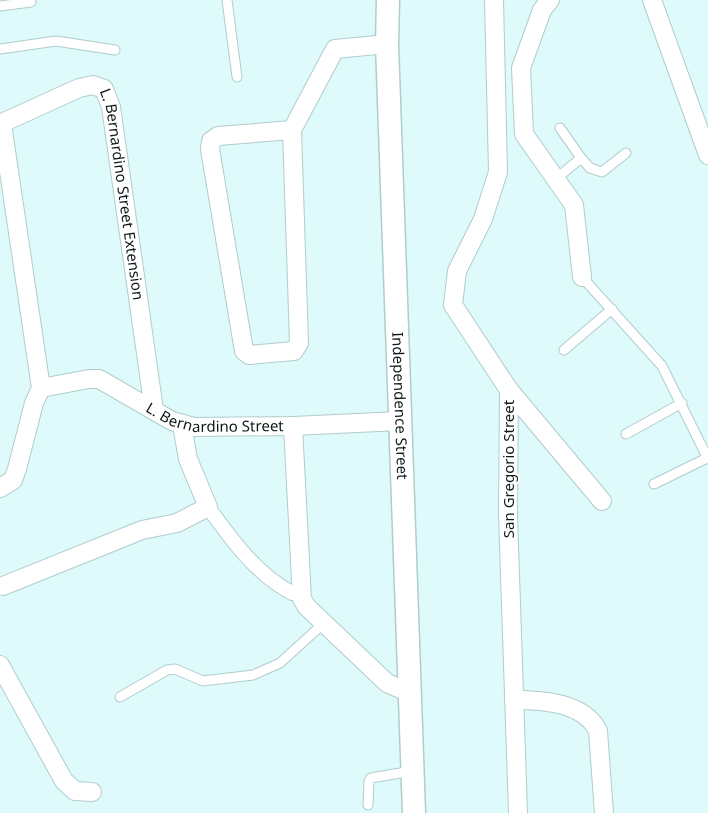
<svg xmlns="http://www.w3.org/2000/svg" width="708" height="813" font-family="'Noto Sans',sans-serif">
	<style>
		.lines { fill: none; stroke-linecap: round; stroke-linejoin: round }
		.service-casing { stroke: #b1cccd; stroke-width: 11 }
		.pedestrian-casing { stroke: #b1cccd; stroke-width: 16 }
		.minor-casing { stroke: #b1cccd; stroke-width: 20 }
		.tertiary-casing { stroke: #b1cccd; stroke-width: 25 }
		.service { stroke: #fff; stroke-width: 9 }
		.pedestrian { stroke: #fff; stroke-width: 14 }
		.minor { stroke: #fff; stroke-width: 18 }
		.tertiary { stroke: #fff; stroke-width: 22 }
		.labels { text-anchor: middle; stroke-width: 4.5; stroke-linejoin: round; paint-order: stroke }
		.street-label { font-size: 15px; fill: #0e1818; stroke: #fff }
	</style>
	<rect width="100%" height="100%" fill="#defafb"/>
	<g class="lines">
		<defs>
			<path id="service" d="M 227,0 L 237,77
				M 0,6 L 31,2
				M 0,49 L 56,41 L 115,50
				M 581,158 L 590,168 L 602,172 L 626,153
				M 557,178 L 581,158 L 560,128
				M 582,277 L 662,366 L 708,459
				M 564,350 L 612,309
				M 626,434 L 682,403
				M 654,484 L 707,458
				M 120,697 L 167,670 L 175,669 L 203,681 L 253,675 L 280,663 L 324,623
				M 368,805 L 369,781 L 371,778 L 412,771"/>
			<path id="pedestrian" d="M 208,507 C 231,539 256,574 292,593"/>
			<g id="minor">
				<path d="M 494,0 L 498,172 L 483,219 L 457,271 L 453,305 L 509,390 L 602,501"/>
				<path d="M 550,0 L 542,10 L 521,68 L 524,134 L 574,205 L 582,277"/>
				<path d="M 652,0 L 708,155"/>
				<path id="s1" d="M 0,124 L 79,88 L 93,85 L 104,89 L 111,107 L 154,410"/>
				<path d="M 292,130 L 299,343 L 294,351 L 249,355 L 244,351 L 210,149 L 211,141 L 218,136 L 292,130 L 335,49 L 387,44"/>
				<path id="s2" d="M 41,388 L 89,379 L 99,379 L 172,421 L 194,427 L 293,426 L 400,421"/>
				<path d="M 509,390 L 508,515 L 518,813"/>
				<path d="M 293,426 L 302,599 L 307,607 L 387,683 L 403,690 L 410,689"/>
				<path d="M 0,488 L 13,480 L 17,469 L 34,403 L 41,388 L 2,124"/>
				<path d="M 3,586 L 142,530 L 177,523 L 208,507 L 188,459 L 182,425"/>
				<path d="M 0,665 L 64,781 L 75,791 L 92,792"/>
				<path d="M 514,700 C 542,700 584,702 598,731 L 604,813"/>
			</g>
			<g id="tertiary">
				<path id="s3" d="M 388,0 L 387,44 L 414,813"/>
			</g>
		</defs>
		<use href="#service" class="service-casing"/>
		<use href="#pedestrian" class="pedestrian-casing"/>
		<use href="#minor" class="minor-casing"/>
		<use href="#tertiary" class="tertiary-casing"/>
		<use href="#service" class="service"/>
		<use href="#pedestrian" class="pedestrian"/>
		<use href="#minor" class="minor"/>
		<use href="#tertiary" class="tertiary"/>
	</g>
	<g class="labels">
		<g class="street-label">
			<text dy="5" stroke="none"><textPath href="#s1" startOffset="220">L. Bernardino Street Extension</textPath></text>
			<text dy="5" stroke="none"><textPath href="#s3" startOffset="406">Independence Street</textPath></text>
			<text dy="5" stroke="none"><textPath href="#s2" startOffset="185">L. Bernardino Street</textPath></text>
			<text transform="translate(509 469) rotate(-90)" y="5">San Gregorio Street</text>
		</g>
	</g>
</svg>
